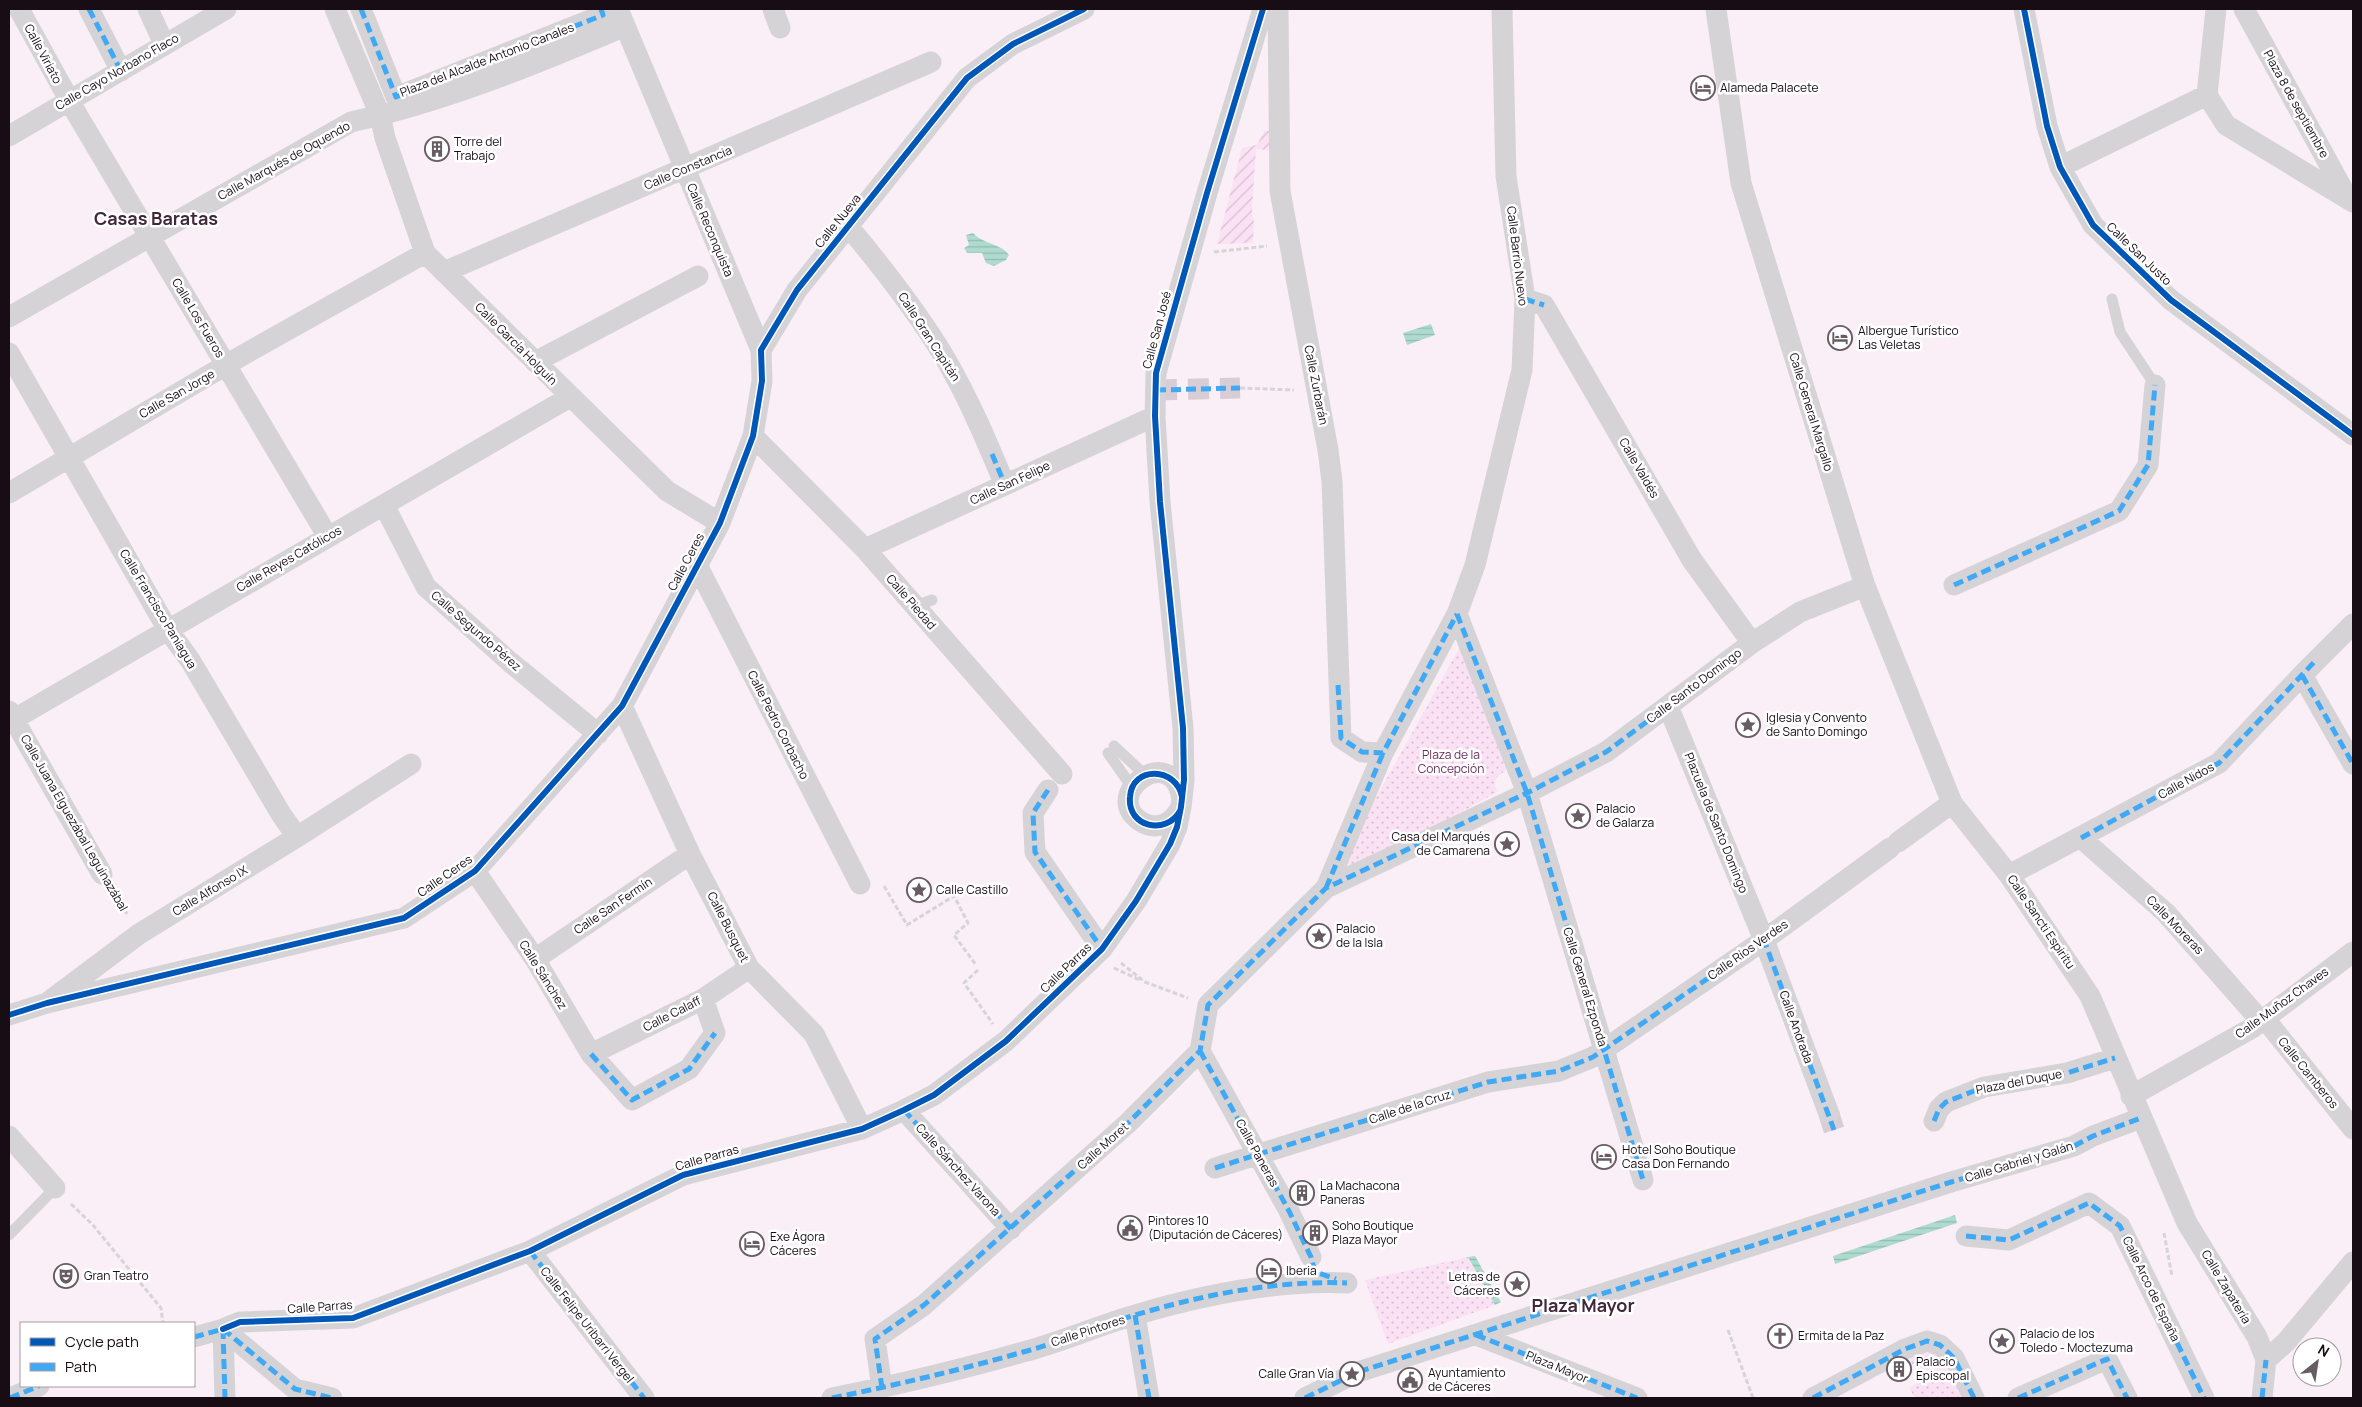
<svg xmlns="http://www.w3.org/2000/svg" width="2362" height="1407" font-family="Manrope,sans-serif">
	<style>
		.park { fill: url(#park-dots) }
		.garden { fill: url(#garden-furrows) }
		.water { fill: url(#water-rules) }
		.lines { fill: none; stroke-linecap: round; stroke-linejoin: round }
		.street-tunnel { stroke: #d8cdd5; stroke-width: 21; stroke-dasharray: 21 11; stroke-linecap: butt }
		.path { stroke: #d7d4d6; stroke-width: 3; stroke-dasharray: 5 2.5; stroke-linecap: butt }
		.lane { stroke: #d6d3d6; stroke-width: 11 }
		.street { stroke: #d6d3d6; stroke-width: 21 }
		.quiet { stroke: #3fa9f5; stroke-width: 5; stroke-dasharray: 10 5; stroke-linecap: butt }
		.cycleway-casing { stroke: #fff; stroke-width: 9 }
		.cycleway { stroke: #0057b8; stroke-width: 6 }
		.labels { text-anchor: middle; stroke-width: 5; stroke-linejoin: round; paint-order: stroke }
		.street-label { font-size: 12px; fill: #180d15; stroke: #fff }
		.poi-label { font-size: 12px; fill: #180d15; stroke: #fff; text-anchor: start }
		.park-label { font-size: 12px; fill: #6b2f5e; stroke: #fff }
		.district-label { font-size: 18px; font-weight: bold; fill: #40283a; stroke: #fff }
	</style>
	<defs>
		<pattern id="park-dots" width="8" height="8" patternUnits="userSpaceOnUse" patternTransform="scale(1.25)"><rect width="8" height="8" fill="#fbe1f4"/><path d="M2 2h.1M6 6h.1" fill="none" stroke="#d6c0d0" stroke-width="1.8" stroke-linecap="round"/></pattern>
		<pattern id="garden-furrows" width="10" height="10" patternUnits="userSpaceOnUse" patternTransform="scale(1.25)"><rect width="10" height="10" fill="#fbe1f4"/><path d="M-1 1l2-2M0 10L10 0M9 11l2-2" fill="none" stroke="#d6c0d0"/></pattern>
		<pattern id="water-rules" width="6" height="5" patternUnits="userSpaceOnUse" patternTransform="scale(1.25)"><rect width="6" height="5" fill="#aedbce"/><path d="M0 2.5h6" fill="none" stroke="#95bbb0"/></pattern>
	</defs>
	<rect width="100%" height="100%" fill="#faeff7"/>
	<path class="park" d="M 1462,643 L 1506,770 L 1496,778 L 1495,785 L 1497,792 L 1326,888 Z
		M 1468,1257 L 1495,1305 L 1388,1344 L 1365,1280 Z
		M 1940,1345 L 1974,1398 L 1915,1398 L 1909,1388 L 1921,1381 L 1908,1356 Z"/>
	<path class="garden" d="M 1265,130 L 1270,131 L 1269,150 L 1256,149 L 1252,210 L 1254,223 L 1253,243 L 1217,244 L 1242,148 L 1257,145 Z"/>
	<path class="water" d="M 973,233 C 983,244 1002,244 1009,255 L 1006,260 L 994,266 L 986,263 L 982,253 L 967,253 L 964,248 L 969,245 L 966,235 Z
		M 1431,324 L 1435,335 L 1407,345 L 1403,333 Z
		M 1955,1215 L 1957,1223 L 1835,1264 L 1833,1256 Z
		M 1475,1256 L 1501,1302 L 1495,1305 L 1468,1257 Z"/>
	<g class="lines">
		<path class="street-tunnel" d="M 1156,390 L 1240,388
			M 1829,1114 L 1834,1130"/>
		<path class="path" d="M 1214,252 L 1267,246
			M 1240,388 L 1294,390
			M 884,886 L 907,925 L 954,896 L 968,923 L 954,935 L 976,965
			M 113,892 L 127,914
			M 1121,963 L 1145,982 L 1188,998
			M 1114,968 L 1140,980
			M 978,970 L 964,983 L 993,1024
			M 71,1204 L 92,1224 L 161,1308 L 163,1323
			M 2164,1233 L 2172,1276
			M 1728,1330 L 1753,1398"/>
		<path class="lane" d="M 2112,299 L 2120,332 L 2155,385
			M 915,606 L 932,600
			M 1114,746 L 1145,775
			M 1108,753 L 1132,787
			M 9,1235 L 55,1188"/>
		<path class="street" d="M 19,9 L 78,116 L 328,537
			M 89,9 L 121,71
			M 148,9 L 164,44
			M 335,9 L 380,115 L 385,138 L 425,253 L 667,491 L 720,523
			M 361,9 L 396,97 L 603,15 L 601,9
			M 618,9 L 761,350
			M 773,9 L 780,28
			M 1278,9 L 1280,191 L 1328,450 L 1332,481 L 1341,738 L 1362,752 L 1383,753 L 1457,614 L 1475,565 L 1522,370 L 1525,299 L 1506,176 L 1502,9
			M 1716,9 L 1741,183 L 1865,586 L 1952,803 L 2009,875 L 2090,996 L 2187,1223 L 2257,1337 L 2266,1360 L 2262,1398
			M 2024,9 L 2047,126 L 2060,167 L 2093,225 L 2171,300 L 2353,435
			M 2216,9 L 2207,95 L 2226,125 L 2353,202
			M 2244,9 L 2347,197
			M 9,136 L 226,9
			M 2060,167 L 2207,95
			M 848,226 C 883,268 917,311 945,358 C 969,399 987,442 1005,485
			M 444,272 L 931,62
			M 1525,299 L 1544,305 L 1692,560 L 1752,643
			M 9,317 L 351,122 C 446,101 536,64 625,26
			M 9,353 L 168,630 L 190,660 L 281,814 L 297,837
			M 535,362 L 698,276
			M 753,436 L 865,549 L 1062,774
			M 9,493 L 243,355 L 425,253
			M 384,505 L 426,587 L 510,662 L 598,734
			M 865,549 L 1155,416
			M 697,565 L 860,884
			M 1954,585 L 2119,511 L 2148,465 L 2155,385
			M 1457,614 L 1527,793 L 1643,1180
			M 2302,675 L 2353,764
			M 622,706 L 690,854 L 749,968 L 814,1034 L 862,1129
			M 1668,706 L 1764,940 L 1829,1114
			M 9,711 L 102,874
			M 9,722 L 570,397
			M 1048,790 L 1033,813 L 1035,852 L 1102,949
			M 1181,807 C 1173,823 1157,832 1140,821 C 1100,793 1173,741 1182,799
			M 2081,838 L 2166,913 L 2260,1020 L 2269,1024 L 2353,1129
			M 1898,842 L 1952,803
			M 475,871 L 535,959 L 591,1054 L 632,1100 L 689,1069 L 715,1033 L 703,999
			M 2009,875 L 2219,763 L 2302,675 L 2353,624
			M 1326,888 L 1383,753
			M 535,959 L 690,854
			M 47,1003 L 404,918 L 475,871 L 622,706 L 720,523 L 753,436 L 762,381 L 761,350 L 797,290 L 967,78 L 1013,44 L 1084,9
			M 9,1015 L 47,1003 L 139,934 L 297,837 L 411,764
			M 1200,1051 L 1288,1209 L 1311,1257
			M 591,1054 L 703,999 L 749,968
			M 2131,1096 L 2252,1028 L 2353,952
			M 904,1110 L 1011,1229
			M 1934,1121 L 1939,1109 L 1946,1102 L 1984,1087 L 2067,1073 L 2115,1058
			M 9,1136 L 55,1188
			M 1215,1168 L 1488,1082 L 1559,1071 L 1593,1057 L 1764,940 L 1890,848
			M 1966,1236 L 2009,1240 L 2089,1203 L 2120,1226 L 2204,1398
			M 530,1251 L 644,1398
			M 1135,1315 L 1149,1398
			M 223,1329 L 295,1389 L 332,1398
			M 223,1329 L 225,1398
			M 1476,1335 L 1637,1398
			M 194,1337 L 223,1329 L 240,1322 L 353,1318 L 530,1251 L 683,1175 L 862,1129 L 904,1110 L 934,1095 L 1006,1041 L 1102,949 L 1136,901 L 1170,844 L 1177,827 L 1181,807 L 1184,780 L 1183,728 L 1160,502 L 1155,416 L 1156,373 L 1207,193 L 1263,9
			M 2266,1360 L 2286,1342 L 2353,1262
			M 882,1388 L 875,1339 L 924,1305 L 1128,1123 L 1200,1051 L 1208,1005 L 1326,888 L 1527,793 L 1606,752 L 1752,643 L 1800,612 L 1865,586
			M 10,1398 L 39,1386
			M 832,1398 C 896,1385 960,1370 1023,1352 C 1061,1342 1097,1326 1135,1315 C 1202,1295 1277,1280 1347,1283
			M 1305,1398 L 1358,1372 L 1951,1182 L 2074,1146 L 2093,1136 L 2141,1118
			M 1813,1398 L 1905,1349 L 1927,1341 L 1940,1345 L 1954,1358 L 1974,1398
			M 2018,1398 L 2107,1359 L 2127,1398"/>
		<path class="quiet" d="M 89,9 L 121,71
			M 361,9 L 396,97 L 603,15 L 601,9
			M 1525,299 L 1544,305
			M 1156,390 L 1240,388
			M 992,454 L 1005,485
			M 1954,585 L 2119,511 L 2148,465 L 2155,385
			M 1457,614 L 1527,793 L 1643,1180
			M 2302,675 L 2353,764
			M 1338,685 L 1341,738 L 1362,752 L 1383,753 L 1457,614
			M 1048,790 L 1033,813 L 1035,852 L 1102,949
			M 2081,838 L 2219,763 L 2317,659
			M 1326,888 L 1383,753
			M 1200,1051 L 1288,1209 L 1311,1257 L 1315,1272 L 1336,1279
			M 591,1054 L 632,1100 L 689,1069 L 715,1033
			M 904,1110 L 1011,1229
			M 1934,1121 L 1939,1109 L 1946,1102 L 1984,1087 L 2067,1073 L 2115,1058
			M 1215,1168 L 1488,1082 L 1559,1071 L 1593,1057 L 1764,940 L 1834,1130
			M 1966,1236 L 2009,1240 L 2089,1203 L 2120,1226 L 2204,1398
			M 530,1251 L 644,1398
			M 1135,1315 L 1149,1398
			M 223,1329 L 295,1389 L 332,1398
			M 223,1329 L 225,1398
			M 1476,1335 L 1637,1398
			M 194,1337 L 227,1328
			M 882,1388 L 875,1339 L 924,1305 L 1128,1123 L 1200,1051 L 1208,1005 L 1326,888 L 1527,793 L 1606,752 L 1668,706
			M 10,1398 L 39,1386
			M 832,1398 C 896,1385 960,1370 1023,1352 C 1061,1342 1097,1326 1135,1315 C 1202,1295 1277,1280 1347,1283
			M 1305,1398 L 1358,1372 L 1951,1182 L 2074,1146 L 2093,1136 L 2141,1118
			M 1813,1398 L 1905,1349 L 1927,1341 L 1940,1345 L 1954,1358 L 1974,1398
			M 2018,1398 L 2107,1359 L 2127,1398
			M 2262,1398 L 2266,1360"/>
		<defs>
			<path id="cycleway" d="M 2024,9 L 2047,126 L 2060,167 L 2093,225 L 2171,300 L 2353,435
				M 1180,811 C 1166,836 1127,827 1130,797 C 1132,765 1177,767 1182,797
				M 9,1015 L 47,1003 L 404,918 L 475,871 L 622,706 L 720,523 L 753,436 L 762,381 L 761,350 L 797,290 L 967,78 L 1013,44 L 1084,9
				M 223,1329 L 240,1322 L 353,1318 L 530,1251 L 683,1175 L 862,1129 L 904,1110 L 934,1095 L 1006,1041 L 1102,949 L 1136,901 L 1170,844 L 1177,827 L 1181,807 L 1184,780 L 1183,728 L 1160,502 L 1155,416 L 1156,373 L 1207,193 L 1263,9"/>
		</defs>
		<use href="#cycleway" class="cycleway-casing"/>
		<use href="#cycleway" class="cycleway"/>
	</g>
	<defs>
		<symbol id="hotel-ring" viewBox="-11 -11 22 22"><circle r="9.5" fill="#fff" stroke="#675c64" stroke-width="1.5"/><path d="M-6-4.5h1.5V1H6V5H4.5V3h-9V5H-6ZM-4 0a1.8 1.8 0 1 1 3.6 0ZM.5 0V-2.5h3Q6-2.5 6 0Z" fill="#675c64"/></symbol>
		<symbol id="building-ring" viewBox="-11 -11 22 22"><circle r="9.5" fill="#fff" stroke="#675c64" stroke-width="1.5"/><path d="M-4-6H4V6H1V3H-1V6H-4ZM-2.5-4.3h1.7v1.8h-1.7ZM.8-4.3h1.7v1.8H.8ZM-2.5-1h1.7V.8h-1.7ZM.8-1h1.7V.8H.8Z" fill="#675c64"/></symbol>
		<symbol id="sight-ring" viewBox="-11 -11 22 22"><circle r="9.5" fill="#fff" stroke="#675c64" stroke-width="1.5"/><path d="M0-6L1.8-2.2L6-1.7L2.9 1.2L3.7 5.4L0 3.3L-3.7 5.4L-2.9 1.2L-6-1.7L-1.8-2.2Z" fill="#675c64"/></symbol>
		<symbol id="civic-ring" viewBox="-11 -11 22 22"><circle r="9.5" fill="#fff" stroke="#675c64" stroke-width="1.5"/><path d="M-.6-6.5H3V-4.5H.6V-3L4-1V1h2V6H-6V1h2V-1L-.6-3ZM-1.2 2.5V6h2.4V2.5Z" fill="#675c64"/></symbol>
		<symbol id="theatre-ring" viewBox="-11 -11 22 22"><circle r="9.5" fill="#fff" stroke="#675c64" stroke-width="1.5"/><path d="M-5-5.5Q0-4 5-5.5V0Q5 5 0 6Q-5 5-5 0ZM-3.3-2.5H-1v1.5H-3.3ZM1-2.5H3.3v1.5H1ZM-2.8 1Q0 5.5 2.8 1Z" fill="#675c64"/></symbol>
		<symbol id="church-ring" viewBox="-11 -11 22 22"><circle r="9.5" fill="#fff" stroke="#675c64" stroke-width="1.5"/><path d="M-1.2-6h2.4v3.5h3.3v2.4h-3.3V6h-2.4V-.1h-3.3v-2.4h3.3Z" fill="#675c64"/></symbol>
	</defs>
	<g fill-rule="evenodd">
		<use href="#hotel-ring" x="1689" y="74" width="28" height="28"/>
		<use href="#building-ring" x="423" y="135" width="28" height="28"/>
		<use href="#hotel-ring" x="1826" y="324" width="28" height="28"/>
		<use href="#sight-ring" x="1734" y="711" width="28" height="28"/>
		<use href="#sight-ring" x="1564" y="802" width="28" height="28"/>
		<use href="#sight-ring" x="1493" y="830" width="28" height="28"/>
		<use href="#sight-ring" x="905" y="876" width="28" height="28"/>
		<use href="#sight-ring" x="1305" y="922" width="28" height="28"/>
		<use href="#hotel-ring" x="1590" y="1143" width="28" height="28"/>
		<use href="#building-ring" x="1288" y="1179" width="28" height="28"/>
		<use href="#civic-ring" x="1116" y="1214" width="28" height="28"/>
		<use href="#building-ring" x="1301" y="1219" width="28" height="28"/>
		<use href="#hotel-ring" x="738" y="1230" width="28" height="28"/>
		<use href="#hotel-ring" x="1255" y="1257" width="28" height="28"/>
		<use href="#theatre-ring" x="52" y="1262" width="28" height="28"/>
		<use href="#sight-ring" x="1503" y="1270" width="28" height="28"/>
		<use href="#church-ring" x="1766" y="1322" width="28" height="28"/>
		<use href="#sight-ring" x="1988" y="1327" width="28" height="28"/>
		<use href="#building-ring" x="1885" y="1355" width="28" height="28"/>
		<use href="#sight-ring" x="1338" y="1360" width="28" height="28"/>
		<use href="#civic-ring" x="1396" y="1366" width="28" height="28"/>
	</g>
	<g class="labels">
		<g class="street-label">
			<text transform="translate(43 54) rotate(62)" y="4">Calle Viriato</text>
			<text transform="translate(487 60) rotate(-21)" y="4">Plaza del Alcalde Antonio Canales</text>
			<text transform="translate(117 72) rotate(-30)" y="4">Calle Cayo Norbano Flaco</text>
			<text transform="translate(2296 104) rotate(61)" y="4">Plaza 8 de septiembre</text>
			<text transform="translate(284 161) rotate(-29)" y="4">Calle Marqués de Oquendo</text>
			<text transform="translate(688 168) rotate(-23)" y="4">Calle Constancia</text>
			<text transform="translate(838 221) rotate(-51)" y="4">Calle Nueva</text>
			<text transform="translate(710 230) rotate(67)" y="4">Calle Reconquista</text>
			<text transform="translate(2139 254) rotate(44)" y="4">Calle San Justo</text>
			<text transform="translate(1517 256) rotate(83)" y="4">Calle Barrio Nuevo</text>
			<text transform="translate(198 318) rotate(59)" y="4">Calle Los Fueros</text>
			<text transform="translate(1157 330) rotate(-75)" y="4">Calle San José</text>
			<text transform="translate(929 337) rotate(57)" y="4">Calle Gran Capitán</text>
			<text transform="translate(516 344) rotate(45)" y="4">Calle García Holguín</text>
			<text transform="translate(1316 385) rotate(79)" y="4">Calle Zurbarán</text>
			<text transform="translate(177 394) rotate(-30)" y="4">Calle San Jorge</text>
			<text transform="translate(1811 412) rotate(73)" y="4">Calle General Margallo</text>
			<text transform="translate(1639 468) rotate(60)" y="4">Calle Valdés</text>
			<text transform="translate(1010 483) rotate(-25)" y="4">Calle San Felipe</text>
			<text transform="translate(289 559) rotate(-30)" y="4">Calle Reyes Católicos</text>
			<text transform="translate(686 562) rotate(-62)" y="4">Calle Ceres</text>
			<text transform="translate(911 602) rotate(49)" y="4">Calle Piedad</text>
			<text transform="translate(158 609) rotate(59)" y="4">Calle Francisco Paniagua</text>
			<text transform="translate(476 631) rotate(41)" y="4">Calle Segundo Pérez</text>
			<text transform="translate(1694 686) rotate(-37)" y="4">Calle Santo Domingo</text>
			<text transform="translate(778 725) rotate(63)" y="4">Calle Pedro Corbacho</text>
			<text transform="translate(2186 781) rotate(-29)" y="4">Calle Nidos</text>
			<text transform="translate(74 823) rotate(60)" y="4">Calle Juana Elguezábal Leguinazábal</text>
			<text transform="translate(1716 823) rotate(68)" y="4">Plazuela de Santo Domingo</text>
			<text transform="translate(445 876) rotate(-35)" y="4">Calle Ceres</text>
			<text transform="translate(210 891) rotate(-31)" y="4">Calle Alfonso IX</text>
			<text transform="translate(613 906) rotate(-34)" y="4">Calle San Fermín</text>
			<text transform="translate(2041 922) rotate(56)" y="4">Calle Sancti Espiritu</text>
			<text transform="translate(2175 925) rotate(46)" y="4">Calle Moreras</text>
			<text transform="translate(728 927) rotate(63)" y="4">Calle Busquet</text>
			<text transform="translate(1748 950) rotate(-35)" y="4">Calle Ríos Verdes</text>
			<text transform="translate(1066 968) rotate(-44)" y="4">Calle Parras</text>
			<text transform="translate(543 975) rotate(58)" y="4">Calle Sánchez</text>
			<text transform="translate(1585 987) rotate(73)" y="4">Calle General Ezponda</text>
			<text transform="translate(2282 1003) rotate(-36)" y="4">Calle Muñoz Chaves</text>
			<text transform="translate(672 1014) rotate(-27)" y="4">Calle Calaff</text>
			<text transform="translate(1796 1027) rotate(70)" y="4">Calle Andrada</text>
			<text transform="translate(2308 1073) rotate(51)" y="4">Calle Camberos</text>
			<text transform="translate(2019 1082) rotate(-11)" y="4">Plaza del Duque</text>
			<text transform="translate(1410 1107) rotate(-18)" y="4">Calle de la Cruz</text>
			<text transform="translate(1103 1146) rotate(-42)" y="4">Calle Moret</text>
			<text transform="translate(1257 1153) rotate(61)" y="4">Calle Paneras</text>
			<text transform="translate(707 1158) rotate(-16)" y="4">Calle Parras</text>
			<text transform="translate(2019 1162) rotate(-17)" y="4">Calle Gabriel y Galán</text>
			<text transform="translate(958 1170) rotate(48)" y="4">Calle Sánchez Varona</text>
			<text transform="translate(2226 1287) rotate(59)" y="4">Calle Zapatería</text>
			<text transform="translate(2151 1289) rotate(64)" y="4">Calle Arco de España</text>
			<text transform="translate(320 1307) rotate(-4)" y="4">Calle Parras</text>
			<text transform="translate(587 1325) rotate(52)" y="4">Calle Felipe Uribarri Vergel</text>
			<text transform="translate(1088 1331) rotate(-18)" y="4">Calle Pintores</text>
			<text transform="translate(1557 1367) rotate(22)" y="4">Plaza Mayor</text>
		</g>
		<g class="poi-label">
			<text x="1720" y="92">Alameda Palacete</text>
			<text x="454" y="146">Torre del<tspan x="454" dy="14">Trabajo</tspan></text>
			<text x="1858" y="335">Albergue Turístico<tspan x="1858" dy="14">Las Veletas</tspan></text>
			<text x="1766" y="722">Iglesia y Convento<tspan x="1766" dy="14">de Santo Domingo</tspan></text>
			<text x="1596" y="813">Palacio<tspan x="1596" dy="14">de Galarza</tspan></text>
			<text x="1490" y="841" text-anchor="end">Casa del Marqués<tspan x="1490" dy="14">de Camarena</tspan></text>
			<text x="936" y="894">Calle Castillo</text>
			<text x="1336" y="933">Palacio<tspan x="1336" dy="14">de la Isla</tspan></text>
			<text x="1622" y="1154">Hotel Soho Boutique<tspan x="1622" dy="14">Casa Don Fernando</tspan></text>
			<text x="1320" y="1190">La Machacona<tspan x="1320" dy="14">Paneras</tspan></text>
			<text x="1148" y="1225">Pintores 10<tspan x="1148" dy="14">(Diputación de Cáceres)</tspan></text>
			<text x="1332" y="1230">Soho Boutique<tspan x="1332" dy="14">Plaza Mayor</tspan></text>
			<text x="770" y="1241">Exe Ágora<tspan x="770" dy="14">Cáceres</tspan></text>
			<text x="1286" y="1275">Iberia</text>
			<text x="84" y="1280">Gran Teatro</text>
			<text x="1500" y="1281" text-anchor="end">Letras de<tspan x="1500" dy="14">Cáceres</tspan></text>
			<text x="2020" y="1338">Palacio de los<tspan x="2020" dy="14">Toledo - Moctezuma</tspan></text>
			<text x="1798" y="1340">Ermita de la Paz</text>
			<text x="1916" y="1366">Palacio<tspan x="1916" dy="14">Episcopal</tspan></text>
			<text x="1428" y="1377">Ayuntamiento<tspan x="1428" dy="14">de Cáceres</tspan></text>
			<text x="1334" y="1378" text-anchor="end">Calle Gran Vía</text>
		</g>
		<g class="park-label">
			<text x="1451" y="759">Plaza de la<tspan x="1451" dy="14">Concepción</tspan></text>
		</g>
		<g class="district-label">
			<text x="156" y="225">Casas Baratas</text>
			<text x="1583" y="1312">Plaza Mayor</text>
		</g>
	</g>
	<rect width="2362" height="1407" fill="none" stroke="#180d15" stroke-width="20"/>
	<rect x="20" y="1322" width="175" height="65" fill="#ffffff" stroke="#a39ea1"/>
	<rect x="30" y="1338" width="25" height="8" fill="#0057b8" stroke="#a39ea1"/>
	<text x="65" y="1347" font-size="15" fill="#180d15">Cycle path</text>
	<rect x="30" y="1363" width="25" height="8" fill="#3fa9f5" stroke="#a39ea1"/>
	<text x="65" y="1372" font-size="15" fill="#180d15">Path</text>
	<g transform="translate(2317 1362) rotate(30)"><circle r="24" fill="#ffffff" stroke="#a39ea1"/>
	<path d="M0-4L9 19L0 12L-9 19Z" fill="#675c64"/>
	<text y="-8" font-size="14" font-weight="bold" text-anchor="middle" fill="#180d15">N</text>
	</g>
</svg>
